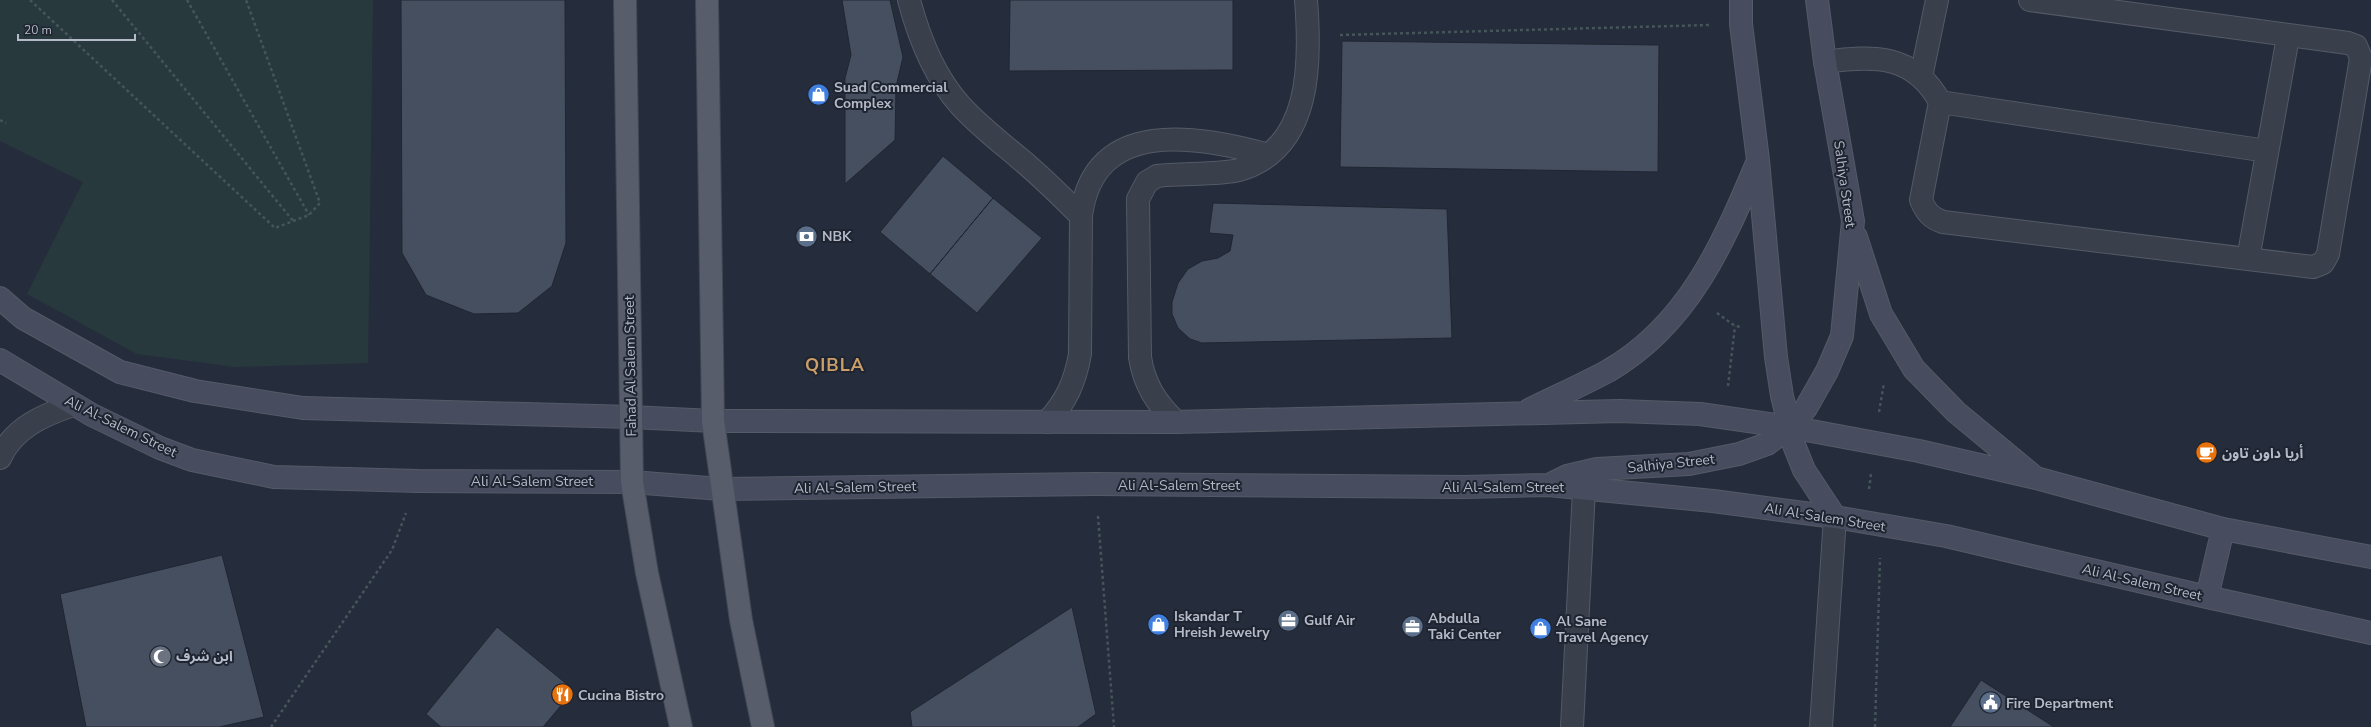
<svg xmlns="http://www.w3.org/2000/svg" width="2371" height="727" font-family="'Nunito Sans','Noto Sans Arabic',sans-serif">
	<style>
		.green { fill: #28393d }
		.building { fill: #464f5f; stroke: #202632 }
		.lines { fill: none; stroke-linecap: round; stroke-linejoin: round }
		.lane-casing { stroke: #545a66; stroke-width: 24 }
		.secondary-casing { stroke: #545a66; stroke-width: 24 }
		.primary-casing { stroke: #424854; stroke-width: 24 }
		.path { stroke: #455559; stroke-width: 2.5; stroke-dasharray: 3 3; stroke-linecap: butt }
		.lane { stroke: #393f4b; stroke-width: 22 }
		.secondary { stroke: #474d5e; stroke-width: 22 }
		.primary { stroke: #575d6b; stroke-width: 22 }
		.labels { text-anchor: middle; stroke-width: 4; stroke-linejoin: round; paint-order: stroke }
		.poi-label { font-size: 14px; font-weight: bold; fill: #b4bac7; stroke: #1e2430; text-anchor: start }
		.street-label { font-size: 14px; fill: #b4bac7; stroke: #1e2430 }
		.district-label { font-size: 18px; font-weight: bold; letter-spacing: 1px; fill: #cc9e6a; stroke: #1e2430 }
	</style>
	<rect width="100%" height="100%" fill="#252c3b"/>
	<path class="green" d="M 0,0 L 373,0 L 368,363 L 235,367 L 137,354 L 27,294 L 83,182 L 0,141 Z"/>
	<path class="building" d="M 401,0 L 565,0 L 566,243 L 552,286 L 518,313 L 474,314 L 426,295 L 402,253 Z
		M 842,0 L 890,0 L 903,57 L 896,87 L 895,140 L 845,184 L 845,78 L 851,55 Z
		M 1010,0 L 1233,0 L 1233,70 L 1009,71 Z
		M 1342,41 L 1659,45 L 1658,172 L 1340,167 Z
		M 943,156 L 993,198 L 930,274 L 880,232 Z
		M 993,198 L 1042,238 L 977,313 L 930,274 Z
		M 1213,203 L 1447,209 L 1452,338 L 1202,343 L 1190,339 L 1178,328 L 1172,314 L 1172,302 L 1178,283 L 1188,269 L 1202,261 L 1218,258 L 1230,251 L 1233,235 L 1209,233 Z
		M 222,555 L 264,717 L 219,727 L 86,727 L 60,594 Z
		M 1072,607 L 1096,714 L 1078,727 L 912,727 L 910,712 Z
		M 497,627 L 574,690 L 543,727 L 441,727 L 426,714 Z
		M 1981,680 L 2054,727 L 1950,727 Z"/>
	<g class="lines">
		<defs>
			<path id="lane" d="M 909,0 C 919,38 934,76 960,105 C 978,125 999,141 1019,158 C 1041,176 1061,196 1081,216
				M 1825,62 C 1873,55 1914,54 1940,102 L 1921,200 C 1926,212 1931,218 1943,222 L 2313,267 L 2323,263 L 2328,254 L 2361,58 L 2356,46 L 2348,43 L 2030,0
				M 1921,77 L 1937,0
				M 1940,102 L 2267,151
				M 2248,259 L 2288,37
				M 1047,422 C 1066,402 1075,382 1080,354 L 1081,216 C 1094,116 1198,136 1269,155
				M 1176,422 C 1156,403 1144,384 1140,357 L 1138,199 L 1147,182 L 1157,176 C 1181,173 1218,175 1239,170 C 1312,149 1311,62 1306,0
				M 0,458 C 14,427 44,415 73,405
				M 1572,727 L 1584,489
				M 1821,727 L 1835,517"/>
			<path id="secondary" d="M 1741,0 L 1741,24 L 1758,160 L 1776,357 L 1782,396 L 1794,445 L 1804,470 L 1835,517
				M 1856,237 L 1881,314 L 1914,369 L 1956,412 L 2032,475
				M 0,298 L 23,318 L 120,372 L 195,391 L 303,408 L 631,417 L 713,421 L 1176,422 L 1620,411 L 1700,414 L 1790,427 L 1919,451 L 2036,478 L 2223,529 L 2371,557
				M 0,360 L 92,415 L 160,448 L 192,460 L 274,477 L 418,481 L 632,482 L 721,489 L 1095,484 L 1464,487 L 1548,485 L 1713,501 L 1835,517 L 1946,536 L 2207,597 L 2371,633
				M 1529,410 C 1555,397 1582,385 1608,371 C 1688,325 1723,244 1757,163
				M 1553,483 L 1567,476 L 1597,469 L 1689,464 L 1739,454 L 1767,444 L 1790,427 L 1806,408 L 1827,371 L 1842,336 L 1853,221 L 1825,62 L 1817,0
				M 2207,597 L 2223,529"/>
			<path id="primary" d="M 625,0 L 632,482 L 647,573 L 681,727
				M 707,0 L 713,421 L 741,620 L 763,727"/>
		</defs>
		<use href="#lane" class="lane-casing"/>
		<use href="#secondary" class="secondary-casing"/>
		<use href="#primary" class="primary-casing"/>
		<path class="path" d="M 30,0 L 275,228 L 309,215 L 320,203 L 246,0
			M 112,0 L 294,222
			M 187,0 L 309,215
			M 1340,35 L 1709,25
			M 0,120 L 6,123
			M 1717,313 L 1735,326 L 1741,327
			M 1728,386 L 1735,326
			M 1879,412 L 1884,383
			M 1869,489 L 1871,474
			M 1098,516 L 1114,727
			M 271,727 L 392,550 L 406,513
			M 1875,727 L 1880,558"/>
		<use href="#lane" class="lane"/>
		<use href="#secondary" class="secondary"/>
		<use href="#primary" class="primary"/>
	</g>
	<defs>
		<symbol id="shop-disc" viewBox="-11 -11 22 22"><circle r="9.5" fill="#3f7fe0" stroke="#1e2430"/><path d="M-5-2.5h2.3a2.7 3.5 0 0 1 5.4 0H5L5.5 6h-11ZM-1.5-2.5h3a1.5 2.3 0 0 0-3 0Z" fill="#fff"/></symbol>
		<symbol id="bank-disc" viewBox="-11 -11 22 22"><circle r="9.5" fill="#5c6f8a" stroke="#1e2430"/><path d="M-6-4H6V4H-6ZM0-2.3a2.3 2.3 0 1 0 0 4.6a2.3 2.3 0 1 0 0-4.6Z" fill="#fff"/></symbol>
		<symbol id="cafe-disc" viewBox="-11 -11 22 22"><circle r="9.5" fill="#e8710a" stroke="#1e2430"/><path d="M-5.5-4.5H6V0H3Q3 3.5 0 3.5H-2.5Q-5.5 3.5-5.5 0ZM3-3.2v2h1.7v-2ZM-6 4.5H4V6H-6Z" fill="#fff"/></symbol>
		<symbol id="office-disc" viewBox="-11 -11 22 22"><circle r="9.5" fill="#5c6f8a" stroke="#1e2430"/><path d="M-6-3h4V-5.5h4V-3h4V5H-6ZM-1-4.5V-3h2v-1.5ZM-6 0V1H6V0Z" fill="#fff"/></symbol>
		<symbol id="mosque-disc" viewBox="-11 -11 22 22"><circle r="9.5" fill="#6b7280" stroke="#1e2430"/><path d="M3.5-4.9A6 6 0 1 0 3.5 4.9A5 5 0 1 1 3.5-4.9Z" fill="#fff"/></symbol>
		<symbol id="restaurant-disc" viewBox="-11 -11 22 22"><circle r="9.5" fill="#e8710a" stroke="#1e2430"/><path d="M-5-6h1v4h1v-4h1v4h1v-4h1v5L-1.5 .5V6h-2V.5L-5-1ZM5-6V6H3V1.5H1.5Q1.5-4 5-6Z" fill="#fff"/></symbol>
		<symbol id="civic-disc" viewBox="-11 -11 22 22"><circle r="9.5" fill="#5c6f8a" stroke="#1e2430"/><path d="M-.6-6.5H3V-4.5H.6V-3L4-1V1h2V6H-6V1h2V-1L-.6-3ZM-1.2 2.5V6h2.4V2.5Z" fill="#fff"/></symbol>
	</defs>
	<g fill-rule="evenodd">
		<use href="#shop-disc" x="806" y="82" width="25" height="25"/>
		<use href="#bank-disc" x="794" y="224" width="25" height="25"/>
		<use href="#cafe-disc" x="2194" y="440" width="25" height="25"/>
		<use href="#office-disc" x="1276" y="608" width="25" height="25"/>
		<use href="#shop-disc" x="1146" y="612" width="25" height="25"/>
		<use href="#office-disc" x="1400" y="614" width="25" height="25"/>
		<use href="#shop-disc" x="1528" y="616" width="25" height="25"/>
		<use href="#mosque-disc" x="148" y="644" width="25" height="25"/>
		<use href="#restaurant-disc" x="550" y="682" width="25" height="25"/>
		<use href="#civic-disc" x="1978" y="690" width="25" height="25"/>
	</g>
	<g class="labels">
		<g class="poi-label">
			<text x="834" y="92">Suad Commercial<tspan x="834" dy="16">Complex</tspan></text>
			<text x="822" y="241">NBK</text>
			<text x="2222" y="458">أريا داون تاون</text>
			<text x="1174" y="621">Iskandar T<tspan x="1174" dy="16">Hreish Jewelry</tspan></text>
			<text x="1428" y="623">Abdulla<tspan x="1428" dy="16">Taki Center</tspan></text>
			<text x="1304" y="625">Gulf Air</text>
			<text x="1556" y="626">Al Sane<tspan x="1556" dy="16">Travel Agency</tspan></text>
			<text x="176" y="661">ابن شرف</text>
			<text x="578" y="700">Cucina Bistro</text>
			<text x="2006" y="708">Fire Department</text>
		</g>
		<g class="street-label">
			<text transform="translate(1845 184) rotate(82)" y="5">Salhiya Street</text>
			<text transform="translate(630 366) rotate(-91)" y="5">Fahad Al Salem Street</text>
			<text transform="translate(121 426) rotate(26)" y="5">Ali Al-Salem Street</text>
			<text transform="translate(1671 463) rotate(-6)" y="5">Salhiya Street</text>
			<text x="532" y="486">Ali Al-Salem Street</text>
			<text x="1179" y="490">Ali Al-Salem Street</text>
			<text transform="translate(855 487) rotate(-1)" y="5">Ali Al-Salem Street</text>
			<text x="1503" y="492">Ali Al-Salem Street</text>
			<text transform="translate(1825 517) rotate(9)" y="5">Ali Al-Salem Street</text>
			<text transform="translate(2142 582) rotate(13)" y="5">Ali Al-Salem Street</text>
		</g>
		<g class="district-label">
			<text x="835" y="371">QIBLA</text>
		</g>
	</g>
	<path d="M18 34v6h117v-6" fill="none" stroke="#b4bac7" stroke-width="2"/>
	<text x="24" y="34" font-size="12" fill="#b4bac7" stroke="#1e2430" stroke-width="3" paint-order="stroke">20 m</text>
</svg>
